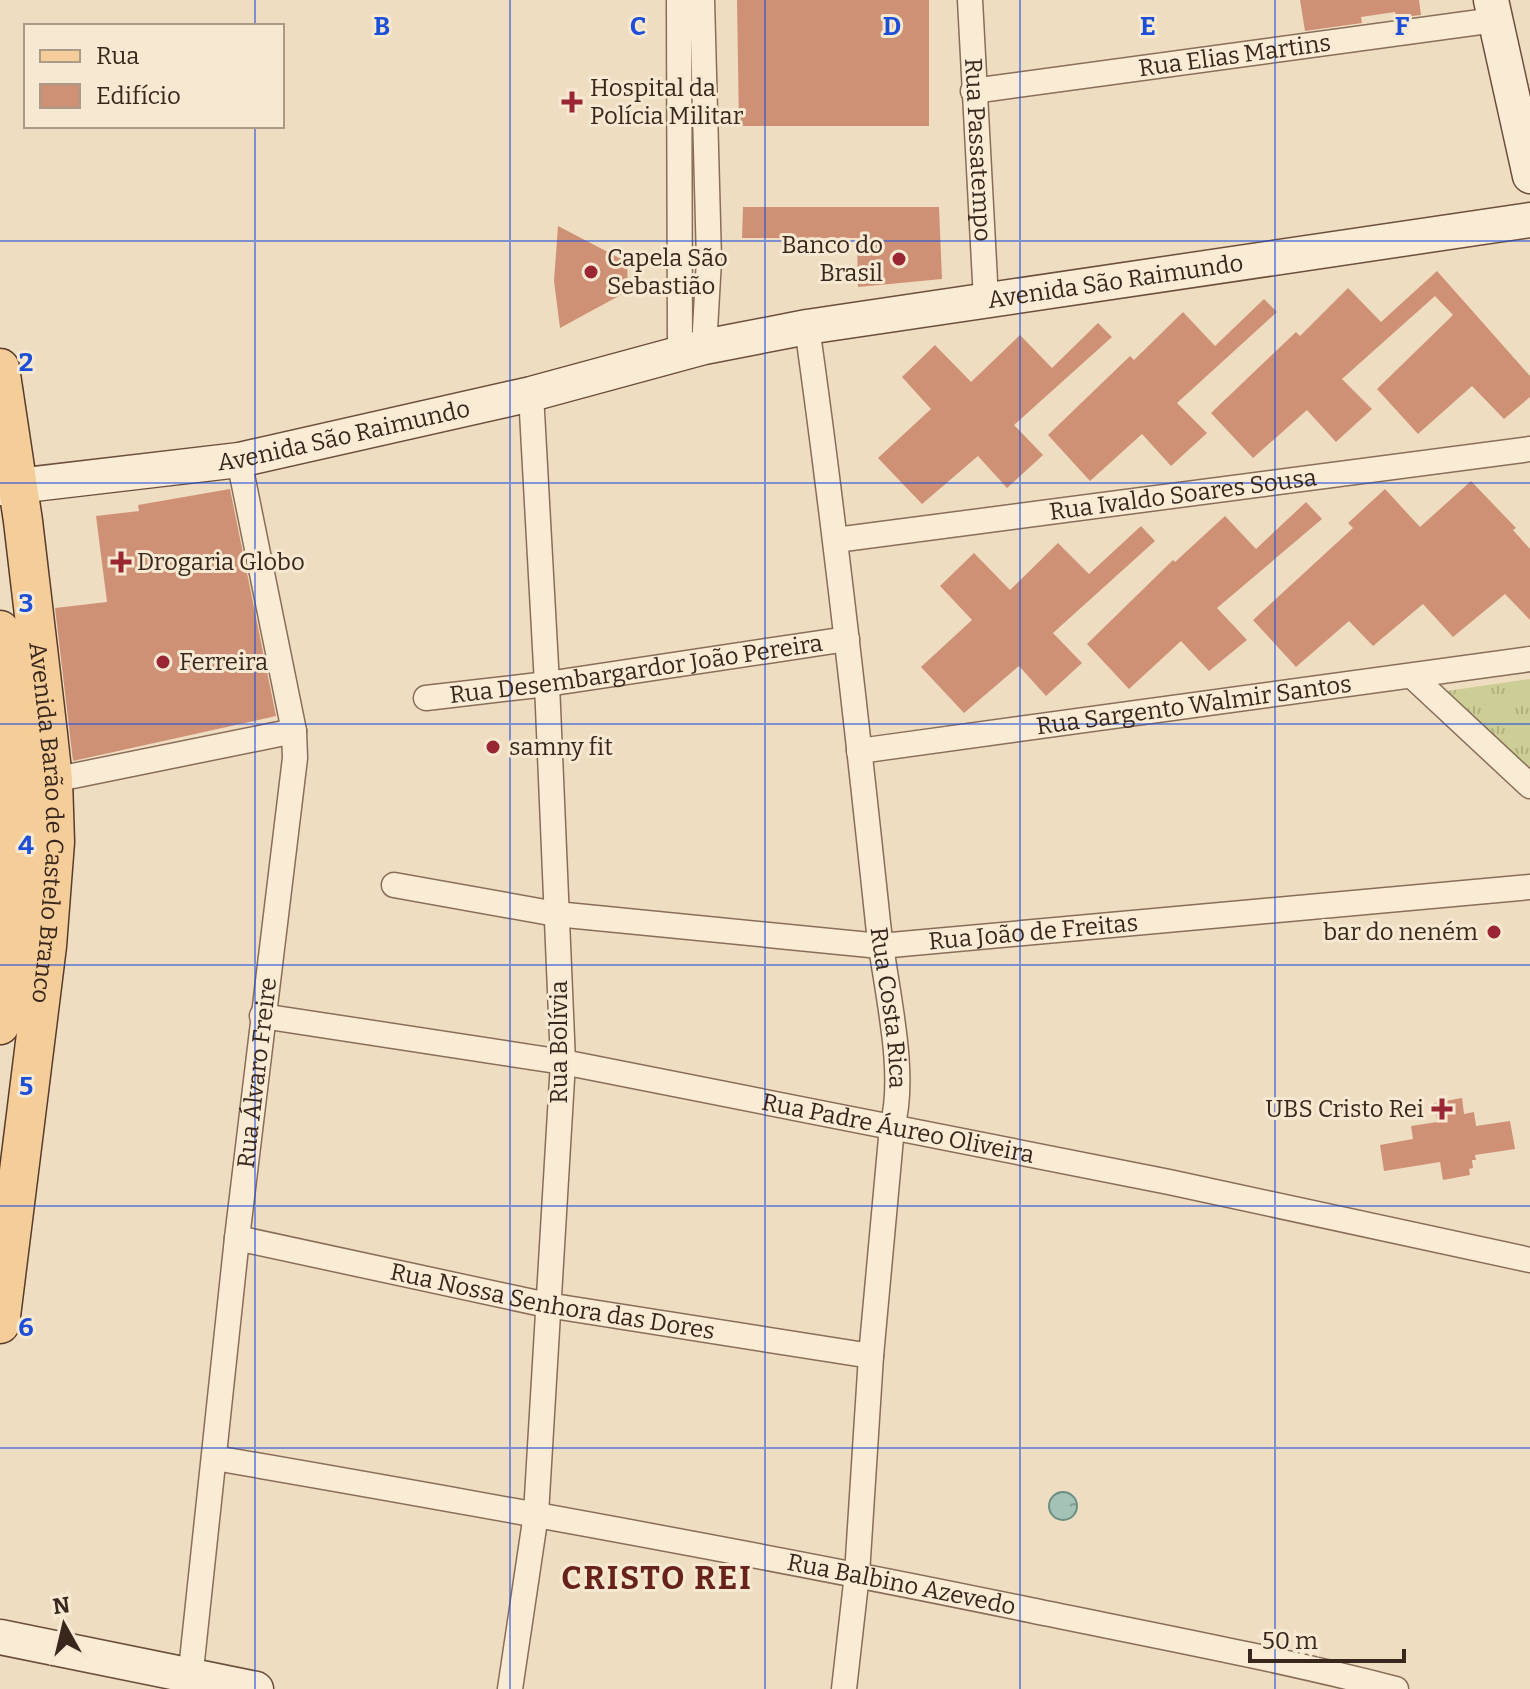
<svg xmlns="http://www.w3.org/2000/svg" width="1530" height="1689" font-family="Bitter,serif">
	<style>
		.park { fill: url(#park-tufts) }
		.water { fill: url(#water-ripples); stroke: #6b9083; stroke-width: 2 }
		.building { fill: #cf9176 }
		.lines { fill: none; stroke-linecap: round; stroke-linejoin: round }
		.street-casing { stroke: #896d58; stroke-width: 27 }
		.secondary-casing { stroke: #6b4e3b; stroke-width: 37 }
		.primary-casing { stroke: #573c2d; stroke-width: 41 }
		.street { stroke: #faebd5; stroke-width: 24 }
		.secondary { stroke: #faebd5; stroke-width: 34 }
		.primary { stroke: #f4cd98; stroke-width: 38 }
		.grid { fill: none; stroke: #1d4ed8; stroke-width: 2; stroke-opacity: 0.55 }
		.poi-dot { fill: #9a2633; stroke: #f6e8d1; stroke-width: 3 }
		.labels { text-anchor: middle; stroke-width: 6; stroke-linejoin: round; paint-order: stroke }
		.street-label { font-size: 24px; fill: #39271d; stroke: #f6e8d1 }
		.poi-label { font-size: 24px; fill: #39271d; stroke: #f6e8d1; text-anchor: start }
		.district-label { font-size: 32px; font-weight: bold; letter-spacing: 2px; fill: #67231b; stroke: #f6e8d1 }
		.grid-label { font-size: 26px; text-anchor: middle; font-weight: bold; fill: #1d4ed8; stroke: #f6e8d1; stroke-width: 6; stroke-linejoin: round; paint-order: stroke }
	</style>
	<defs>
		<pattern id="park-tufts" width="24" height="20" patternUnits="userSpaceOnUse" patternTransform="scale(2)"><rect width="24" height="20" fill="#cdce95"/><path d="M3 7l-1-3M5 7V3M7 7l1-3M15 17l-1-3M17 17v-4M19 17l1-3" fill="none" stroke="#b1b180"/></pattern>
		<pattern id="water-ripples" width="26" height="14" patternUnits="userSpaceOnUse" patternTransform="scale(2)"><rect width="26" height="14" fill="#a4c2b6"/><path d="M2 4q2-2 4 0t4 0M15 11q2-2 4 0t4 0" fill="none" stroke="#879e93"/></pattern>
	</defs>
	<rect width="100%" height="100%" fill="#efddc1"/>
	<path class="park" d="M 1530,679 L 1530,778 L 1440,692 Z"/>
	<path class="water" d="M1049 1506a14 14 0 1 1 28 0a14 14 0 1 1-28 0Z"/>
	<path class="building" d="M 737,0 L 929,0 L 929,126 L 739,126 Z
		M 1300,0 L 1419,0 L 1421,15 L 1396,18 L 1395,12 L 1361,17 L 1362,23 L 1305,31 Z
		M 743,207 L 939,207 L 942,279 L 858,287 L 857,238 L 742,238 Z
		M 558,226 L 627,262 L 628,291 L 560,328 L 554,281 Z
		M 1437,271 L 1530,376 L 1530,397 L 1504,419 L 1472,386 L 1418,434 L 1377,389 L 1453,315 L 1435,296 L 1342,379 L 1372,409 L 1336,442 L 1307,410 L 1253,458 L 1211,413 L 1296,332 L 1300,336 L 1348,288 L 1381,322 Z
		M 1264,299 L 1277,312 L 1177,403 L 1207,433 L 1171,466 L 1142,434 L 1090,481 L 1048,435 L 1130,356 L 1134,360 L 1183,312 L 1215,346 Z
		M 1098,323 L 1112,337 L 1014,425 L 1043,455 L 1007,488 L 978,456 L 922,504 L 878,458 L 931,409 L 902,377 L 935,345 L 971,382 L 1020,335 L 1052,368 Z
		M 1471,481 L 1516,528 L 1513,530 L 1530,549 L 1530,620 L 1505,594 L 1453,637 L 1423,604 L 1373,646 L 1349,621 L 1296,667 L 1253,620 L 1353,528 L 1348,523 L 1385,489 L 1420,527 Z
		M 230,489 L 276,716 L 73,761 L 55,608 L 107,602 L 96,516 L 139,511 L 138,505 Z
		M 1306,502 L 1322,519 L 1217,608 L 1247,640 L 1209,671 L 1181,641 L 1129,689 L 1087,644 L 1173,560 L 1175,562 L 1225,516 L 1256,549 Z
		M 1141,526 L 1155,541 L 1053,633 L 1082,663 L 1046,696 L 1019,666 L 964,713 L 921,667 L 972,620 L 940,586 L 974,553 L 1010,590 L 1058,543 L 1089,574 Z
		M 1462,1098 L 1464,1114 L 1474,1112 L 1476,1126 L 1510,1121 L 1515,1149 L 1475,1155 L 1476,1160 L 1472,1160 L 1473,1168 L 1469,1169 L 1470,1175 L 1443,1180 L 1440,1162 L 1384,1171 L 1380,1145 L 1413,1139 L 1411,1126 L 1437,1122 L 1434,1103 Z"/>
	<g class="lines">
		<defs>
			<g id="street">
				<path d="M 679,0 L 680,353"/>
				<path d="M 702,0 L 709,260 L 704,347"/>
				<path id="s1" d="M 970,0 L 986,300"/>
				<path id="s2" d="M 973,91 L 1495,20"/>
				<path id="s3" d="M 807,327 C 835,525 857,724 878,923 C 884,982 908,1071 892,1127 L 871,1356 L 857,1574 L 844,1689"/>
				<path id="s4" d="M 836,540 L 1530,449"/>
				<path d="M 1412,676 L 1530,786"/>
				<path id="s5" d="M 426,698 L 547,684 L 847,639"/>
				<path id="s6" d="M 859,751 L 1530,659"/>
				<path d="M 53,780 L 294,731"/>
				<path id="s7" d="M 394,885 L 556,914 L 880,946 L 1530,887"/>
				<path id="s8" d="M 262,1016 L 563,1062 L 1169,1182 L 1530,1260"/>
				<path id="s9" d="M 237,1238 L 547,1305 L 871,1356"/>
				<path id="s10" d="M 215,1458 C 487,1505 759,1554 1030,1610 C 1152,1635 1275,1658 1396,1689"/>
				<path id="s11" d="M 189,1689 L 237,1238 L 295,758 L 294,731 L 239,460"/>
				<path d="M 510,1689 L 536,1514 L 563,1062 L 547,684 L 531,394"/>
			</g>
			<g id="secondary">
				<path d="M 1491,0 L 1530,176"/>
				<path id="s12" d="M 0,488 L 239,460 L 531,394 L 704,347 L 807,327 L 1530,220"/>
				<path d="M 0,1637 L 256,1689"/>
			</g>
			<g id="primary">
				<path id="s13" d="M 0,368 L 23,521 L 48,734 L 53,780 L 55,842 L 47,946 L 0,1324"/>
				<path d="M 0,630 L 19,795 L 13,938 L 0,1025"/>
			</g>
		</defs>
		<use href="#street" class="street-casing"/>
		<use href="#secondary" class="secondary-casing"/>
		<use href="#primary" class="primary-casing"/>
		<use href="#street" class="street"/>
		<use href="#secondary" class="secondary"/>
		<use href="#primary" class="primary"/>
	</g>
	<path class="grid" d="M 255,0 L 255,26M 510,0 L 510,1689M 765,0 L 765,1689M 1020,0 L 1020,1689M 1275,0 L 1275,1689M 255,126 L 255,1689M 0,241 L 1530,241M 0,483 L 1530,483M 0,724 L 1530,724M 0,965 L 1530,965M 0,1206 L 1530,1206M 0,1448 L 1530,1448"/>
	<g class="poi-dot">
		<path d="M568 90h8v8h8v8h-8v8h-8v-8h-8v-8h8z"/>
		<circle cx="899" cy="259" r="8"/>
		<circle cx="591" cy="272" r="8"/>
		<path d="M117 550h8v8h8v8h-8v8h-8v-8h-8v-8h8z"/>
		<circle cx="163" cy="662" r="8"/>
		<circle cx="493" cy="747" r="8"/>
		<circle cx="1494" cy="932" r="8"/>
		<path d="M1438 1097h8v8h8v8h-8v8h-8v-8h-8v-8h8z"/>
	</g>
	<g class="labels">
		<g class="street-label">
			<text dy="8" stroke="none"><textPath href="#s2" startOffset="264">Rua Elias Martins</textPath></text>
			<text dy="8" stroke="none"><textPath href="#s1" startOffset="150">Rua Passatempo</textPath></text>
			<text dy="8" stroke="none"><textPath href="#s12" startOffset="1136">Avenida São Raimundo</textPath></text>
			<text dy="8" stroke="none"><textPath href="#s12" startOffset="348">Avenida São Raimundo</textPath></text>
			<text dy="8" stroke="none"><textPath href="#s4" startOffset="350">Rua Ivaldo Soares Sousa</textPath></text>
			<text dy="8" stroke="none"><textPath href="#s5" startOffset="212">Rua Desembargardor João Pereira</textPath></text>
			<text dy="8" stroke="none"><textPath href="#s6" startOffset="338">Rua Sargento Walmir Santos</textPath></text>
			<text dy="8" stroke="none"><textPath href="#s13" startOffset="458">Avenida Barão de Castelo Branco</textPath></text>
			<text dy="8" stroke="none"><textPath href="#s7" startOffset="644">Rua João de Freitas</textPath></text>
			<text dy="8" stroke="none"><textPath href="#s3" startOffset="686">Rua Costa Rica</textPath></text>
			<text transform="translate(559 1042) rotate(-90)" y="8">Rua Bolívia</text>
			<text dy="8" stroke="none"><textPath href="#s11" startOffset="620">Rua Álvaro Freire</textPath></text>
			<text dy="8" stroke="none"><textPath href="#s8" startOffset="646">Rua Padre Áureo Oliveira</textPath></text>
			<text dy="8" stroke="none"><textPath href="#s9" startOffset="322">Rua Nossa Senhora das Dores</textPath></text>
			<text dy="8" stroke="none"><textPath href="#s10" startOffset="698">Rua Balbino Azevedo</textPath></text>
		</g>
		<g class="poi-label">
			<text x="590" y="96">Hospital da<tspan x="590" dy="28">Polícia Militar</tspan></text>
			<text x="883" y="253" text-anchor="end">Banco do<tspan x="883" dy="28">Brasil</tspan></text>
			<text x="607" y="266">Capela São<tspan x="607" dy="28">Sebastião</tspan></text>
			<text x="137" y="570">Drogaria Globo</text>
			<text x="179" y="670">Ferreira</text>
			<text x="509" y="755">samny fit</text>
			<text x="1478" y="940" text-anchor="end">bar do neném</text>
			<text x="1424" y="1117" text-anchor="end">UBS Cristo Rei</text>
		</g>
		<g class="district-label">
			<text x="657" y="1589">CRISTO REI</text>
		</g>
	</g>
	<g class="grid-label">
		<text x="382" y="35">B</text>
		<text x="638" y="35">C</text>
		<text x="892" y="35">D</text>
		<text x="1148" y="35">E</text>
		<text x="1402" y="35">F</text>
		<text x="26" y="371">2</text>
		<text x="26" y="612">3</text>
		<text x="26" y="854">4</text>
		<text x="26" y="1095">5</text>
		<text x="26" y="1336">6</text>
	</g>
	<rect x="24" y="24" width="260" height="104" fill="#f6e8d1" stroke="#aa9b89" stroke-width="2"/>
	<rect x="40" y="50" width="40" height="12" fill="#f4cd98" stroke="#aa9b89" stroke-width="2"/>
	<text x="96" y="64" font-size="24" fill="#39271d">Rua</text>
	<rect x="40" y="84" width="40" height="24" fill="#cf9176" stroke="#aa9b89" stroke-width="2"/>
	<text x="96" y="104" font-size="24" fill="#39271d">Edifício</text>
	<g transform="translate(64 1625) rotate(352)" stroke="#f6e8d1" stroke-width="6" paint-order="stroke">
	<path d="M0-6L14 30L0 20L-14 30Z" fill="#39271d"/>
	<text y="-12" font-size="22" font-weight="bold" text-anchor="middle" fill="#39271d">N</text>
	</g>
	<path d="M1250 1649v12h154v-12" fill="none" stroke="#39271d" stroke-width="4"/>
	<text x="1262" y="1649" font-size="24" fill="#39271d" stroke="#f6e8d1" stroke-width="6" paint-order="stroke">50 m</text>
</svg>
